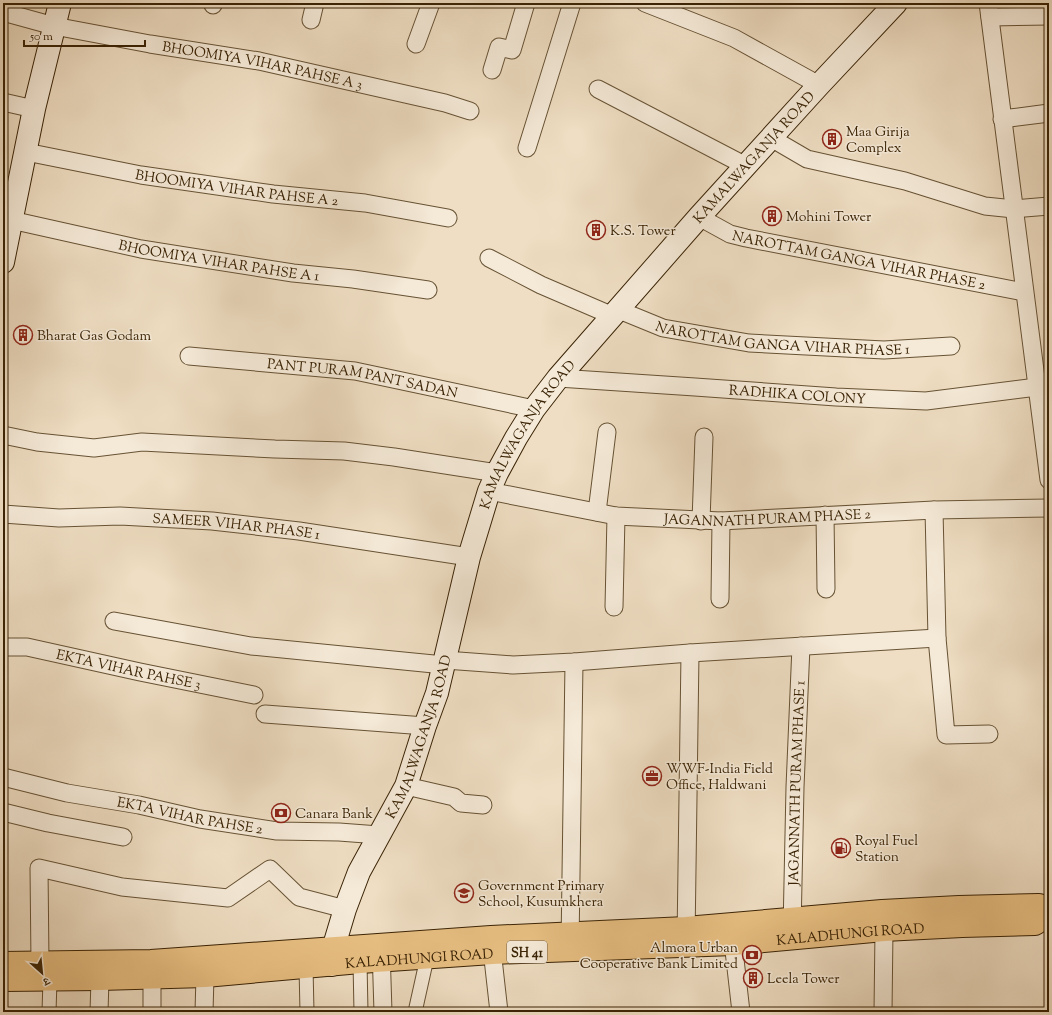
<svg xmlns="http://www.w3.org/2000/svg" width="1052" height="1015" font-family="'Sorts Mill Goudy','Noto Serif Devanagari',serif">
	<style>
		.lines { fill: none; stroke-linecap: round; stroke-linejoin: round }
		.pedestrian-casing { stroke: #675234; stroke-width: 15 }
		.minor-casing { stroke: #675234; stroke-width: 19 }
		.secondary-casing { stroke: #3a2305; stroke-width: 24 }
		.primary-casing { stroke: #3a2305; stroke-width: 24 }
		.pedestrian { stroke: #f5ead8; stroke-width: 13 }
		.minor { stroke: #f5ead8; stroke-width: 17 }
		.secondary { stroke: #f5ead8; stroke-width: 22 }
		.primary { stroke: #e8bf82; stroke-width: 22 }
		.labels { text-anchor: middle; stroke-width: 3; stroke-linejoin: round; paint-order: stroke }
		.shield { fill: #f5ead8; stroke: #725f44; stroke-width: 1 }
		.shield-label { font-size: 13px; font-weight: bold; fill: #3a2305 }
		.street-label { font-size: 14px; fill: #3a2305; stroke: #f5ead8 }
		.poi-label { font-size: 14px; fill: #3a2305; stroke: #f5ead8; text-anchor: start }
	</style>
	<rect width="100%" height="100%" fill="#efdec3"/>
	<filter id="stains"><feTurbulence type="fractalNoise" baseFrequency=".005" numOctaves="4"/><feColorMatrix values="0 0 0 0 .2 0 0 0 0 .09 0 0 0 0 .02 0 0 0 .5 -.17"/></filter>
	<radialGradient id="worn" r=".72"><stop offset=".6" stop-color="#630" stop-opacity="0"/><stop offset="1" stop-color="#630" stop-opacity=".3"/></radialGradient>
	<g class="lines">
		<defs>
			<path id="pedestrian" d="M 360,962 L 361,1012
				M 306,967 L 307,1012
				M 49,1012 L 50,980
				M 415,1012 L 427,958"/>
			<g id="minor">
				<path d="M 645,3 L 734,38 L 819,85"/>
				<path d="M 988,3 C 1007,162 1028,321 1049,480"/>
				<path d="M 213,5 L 213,3"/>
				<path id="s1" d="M 3,12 L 54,26 L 150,44 L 259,61 L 445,103 L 470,111"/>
				<path d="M 990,17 L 1049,16"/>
				<path d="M 311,20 L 315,3"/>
				<path d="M 416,44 L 431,3"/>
				<path d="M 492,70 L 499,47 L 512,50 L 526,3"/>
				<path d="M 598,89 L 746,166"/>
				<path d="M 3,102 L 34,109"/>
				<path d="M 1002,119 L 1049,113"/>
				<path d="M 771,138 L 807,159 L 905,181 L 985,206 L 1014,209 L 1049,206"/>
				<path d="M 527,148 L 572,3"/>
				<path id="s2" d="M 26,152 L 141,175 L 273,194 L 365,203 L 448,218"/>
				<path id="s3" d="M 699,217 L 730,234 L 746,238 L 1024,292"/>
				<path id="s4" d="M 11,220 L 141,249 L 293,273 L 353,279 L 428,290"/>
				<path d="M 489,258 L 541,285 L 613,316"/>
				<path id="s5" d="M 619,310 L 663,328 L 749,343 L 884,350 L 951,346"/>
				<path id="s6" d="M 189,356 L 355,371 L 534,409"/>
				<path id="s7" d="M 558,378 L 695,387 L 836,397 L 926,401 L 1037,387"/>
				<path d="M 3,435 L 37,442 L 94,448 L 142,442 L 275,449 L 344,451 L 394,457 L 497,473"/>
				<path id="s8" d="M 489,491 L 616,516 L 721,521 L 934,510 L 1049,508"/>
				<path d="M 934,510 L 937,638 L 946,735 L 989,734"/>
				<path d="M 597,512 L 607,432"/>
				<path id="s9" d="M 3,514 L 59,518 L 120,516 L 212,521 L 299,531 L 469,557"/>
				<path d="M 825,515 L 826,589"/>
				<path d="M 701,521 L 704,437"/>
				<path d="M 720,599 L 721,521"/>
				<path d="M 614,607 L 616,516"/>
				<path d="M 114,621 L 251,646 L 444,665"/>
				<path id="s10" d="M 3,647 L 27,647 L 140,672 L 254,695"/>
				<path d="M 445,660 L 513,665 L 574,662 L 690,653 L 937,638"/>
				<path d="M 265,714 L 425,726"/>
				<path id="s11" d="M 3,777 L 67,793 L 139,805 L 200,819 L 277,831 L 339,832 L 379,835"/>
				<path d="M 406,786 L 454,797 L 461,803 L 483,805"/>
				<path d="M 3,812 L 48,823 L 123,837"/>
				<path d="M 882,918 L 884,930 L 883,1012"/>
				<path id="s12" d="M 792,930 L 795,787 L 801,646"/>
				<path d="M 732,933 L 741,1012"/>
				<path d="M 686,940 L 690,653"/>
				<path d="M 491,941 L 499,1012"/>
				<path d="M 570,946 L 574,662"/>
				<path d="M 381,948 L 383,1012"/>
				<path d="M 40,963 L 39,868 L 122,887 L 228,898 L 270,869 L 299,897 L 345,909"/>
				<path d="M 99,1012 L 100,979"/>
				<path d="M 152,1012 L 152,978"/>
				<path d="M 204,1012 L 205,976"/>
			</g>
			<g id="secondary">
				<path d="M 3,262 L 34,109 L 60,3"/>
				<path id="s13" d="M 332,965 L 333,949 L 345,909 L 359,872 L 406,786 L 425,726 L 437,693 L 469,557 L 489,491 L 497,473 L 516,438 L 534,409 L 558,378 L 699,217 L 819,85 L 896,3"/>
			</g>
			<g id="primary">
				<path d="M 3,963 L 151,961 L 491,937 L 686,928 L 882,911 L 959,907 L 1039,905 L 1049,909"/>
				<path id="s14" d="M 3,980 L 100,979 L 205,976 L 360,962 L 492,953 L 733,944 L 884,930 L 962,926 L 1035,924 L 1049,915"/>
			</g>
		</defs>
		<use href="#pedestrian" class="pedestrian-casing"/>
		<use href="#minor" class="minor-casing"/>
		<use href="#secondary" class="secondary-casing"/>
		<use href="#primary" class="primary-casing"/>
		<use href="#pedestrian" class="pedestrian"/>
		<use href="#minor" class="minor"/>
		<use href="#secondary" class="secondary"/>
		<use href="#primary" class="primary"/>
	</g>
	<defs>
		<symbol id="building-ring" viewBox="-11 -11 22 22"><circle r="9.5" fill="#f5ead8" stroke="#8f2418" stroke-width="1.5"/><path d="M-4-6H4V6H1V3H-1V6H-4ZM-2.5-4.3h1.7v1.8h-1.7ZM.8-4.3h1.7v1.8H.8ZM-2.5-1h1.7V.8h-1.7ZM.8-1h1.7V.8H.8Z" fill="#8f2418"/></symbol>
		<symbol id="office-ring" viewBox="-11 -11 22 22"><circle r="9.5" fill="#f5ead8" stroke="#8f2418" stroke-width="1.5"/><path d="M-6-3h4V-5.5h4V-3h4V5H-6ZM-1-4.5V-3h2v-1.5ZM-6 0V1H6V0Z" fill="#8f2418"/></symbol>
		<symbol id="bank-ring" viewBox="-11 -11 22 22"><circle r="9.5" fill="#f5ead8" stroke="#8f2418" stroke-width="1.5"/><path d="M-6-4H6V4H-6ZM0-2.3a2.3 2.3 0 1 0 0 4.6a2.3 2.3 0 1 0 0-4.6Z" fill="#8f2418"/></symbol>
		<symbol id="fuel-ring" viewBox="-11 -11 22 22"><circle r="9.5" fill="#f5ead8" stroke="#8f2418" stroke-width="1.5"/><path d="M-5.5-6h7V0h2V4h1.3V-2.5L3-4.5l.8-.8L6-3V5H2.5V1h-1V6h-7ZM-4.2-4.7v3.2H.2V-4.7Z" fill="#8f2418"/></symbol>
		<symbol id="school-ring" viewBox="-11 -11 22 22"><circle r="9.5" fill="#f5ead8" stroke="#8f2418" stroke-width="1.5"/><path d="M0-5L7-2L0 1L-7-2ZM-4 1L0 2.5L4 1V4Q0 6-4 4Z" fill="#8f2418"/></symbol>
	</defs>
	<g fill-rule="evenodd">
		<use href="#building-ring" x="821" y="128" width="22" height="22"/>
		<use href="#building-ring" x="761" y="205" width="22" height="22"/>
		<use href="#building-ring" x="585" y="219" width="22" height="22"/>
		<use href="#building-ring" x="12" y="324" width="22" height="22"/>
		<use href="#office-ring" x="641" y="765" width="22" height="22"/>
		<use href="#bank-ring" x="270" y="802" width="22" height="22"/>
		<use href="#fuel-ring" x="830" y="837" width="22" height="22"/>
		<use href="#school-ring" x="453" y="882" width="22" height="22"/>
		<use href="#bank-ring" x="741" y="944" width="22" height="22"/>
		<use href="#building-ring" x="742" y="967" width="22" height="22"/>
	</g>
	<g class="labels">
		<rect class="shield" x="507" y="941" width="40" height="22" rx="3"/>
		<g class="shield-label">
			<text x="527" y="957">SH 41</text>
		</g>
		<g class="street-label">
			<text dy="5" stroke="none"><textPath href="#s1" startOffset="265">BHOOMIYA VIHAR PAHSE A 3</textPath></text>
			<text dy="5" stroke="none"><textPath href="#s13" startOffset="930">KAMALWAGANJA ROAD</textPath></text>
			<text dy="5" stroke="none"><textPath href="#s2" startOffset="214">BHOOMIYA VIHAR PAHSE A 2</textPath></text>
			<text dy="5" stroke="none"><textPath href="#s4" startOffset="212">BHOOMIYA VIHAR PAHSE A 1</textPath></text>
			<text dy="5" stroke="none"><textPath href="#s3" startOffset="167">NAROTTAM GANGA VIHAR PHASE 2</textPath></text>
			<text dy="5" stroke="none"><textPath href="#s5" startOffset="168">NAROTTAM GANGA VIHAR PHASE 1</textPath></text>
			<text dy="5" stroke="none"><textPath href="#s6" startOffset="175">PANT PURAM PANT SADAN</textPath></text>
			<text dy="5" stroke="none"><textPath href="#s7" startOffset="240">RADHIKA COLONY</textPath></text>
			<text dy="5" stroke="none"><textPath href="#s13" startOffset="570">KAMALWAGANJA ROAD</textPath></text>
			<text dy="5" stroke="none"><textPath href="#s8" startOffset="281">JAGANNATH PURAM PHASE 2</textPath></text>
			<text dy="5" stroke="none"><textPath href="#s9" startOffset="234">SAMEER VIHAR PHASE 1</textPath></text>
			<text dy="5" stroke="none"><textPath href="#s10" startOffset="128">EKTA VIHAR PAHSE 3</textPath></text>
			<text dy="5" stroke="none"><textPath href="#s13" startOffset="246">KAMALWAGANJA ROAD</textPath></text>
			<text dy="5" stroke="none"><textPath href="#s12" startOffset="147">JAGANNATH PURAM PHASE 1</textPath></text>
			<text dy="5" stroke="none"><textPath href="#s11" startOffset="191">EKTA VIHAR PAHSE 2</textPath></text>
			<text dy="5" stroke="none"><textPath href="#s14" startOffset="849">KALADHUNGI ROAD</textPath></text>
			<text dy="5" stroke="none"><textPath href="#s14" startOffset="417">KALADHUNGI ROAD</textPath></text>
		</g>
		<g class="poi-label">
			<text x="846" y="136">Maa Girija<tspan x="846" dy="16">Complex</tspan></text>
			<text x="786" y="221">Mohini Tower</text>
			<text x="610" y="235">K.S. Tower</text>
			<text x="37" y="340">Bharat Gas Godam</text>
			<text x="666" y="773">WWF-India Field<tspan x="666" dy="16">Office, Haldwani</tspan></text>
			<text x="295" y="818">Canara Bank</text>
			<text x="855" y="845">Royal Fuel<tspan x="855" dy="16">Station</tspan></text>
			<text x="478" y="890">Government Primary<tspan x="478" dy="16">School, Kusumkhera</tspan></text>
			<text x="738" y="952" text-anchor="end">Almora Urban<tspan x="738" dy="16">Cooperative Bank Limited</tspan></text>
			<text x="767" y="983">Leela Tower</text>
		</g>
	</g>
	<rect width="1052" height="1015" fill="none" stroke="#efdec3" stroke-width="16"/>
	<rect x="4" y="4" width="1044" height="1007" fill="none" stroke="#3a2305" stroke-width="2"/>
	<rect x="8" y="8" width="1036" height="999" fill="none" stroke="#3a2305"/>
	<g transform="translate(42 973) rotate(153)" stroke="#f5ead8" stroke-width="3" paint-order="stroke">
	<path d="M0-3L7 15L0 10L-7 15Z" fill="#3a2305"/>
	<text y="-6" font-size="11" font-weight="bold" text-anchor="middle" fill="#3a2305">उ</text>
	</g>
	<path d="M24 40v6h121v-6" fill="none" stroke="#3a2305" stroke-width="2"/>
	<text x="30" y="40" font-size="12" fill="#3a2305" stroke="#f5ead8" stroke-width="3" paint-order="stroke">50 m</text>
	<rect width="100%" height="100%" filter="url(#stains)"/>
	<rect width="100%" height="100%" fill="url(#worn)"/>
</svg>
